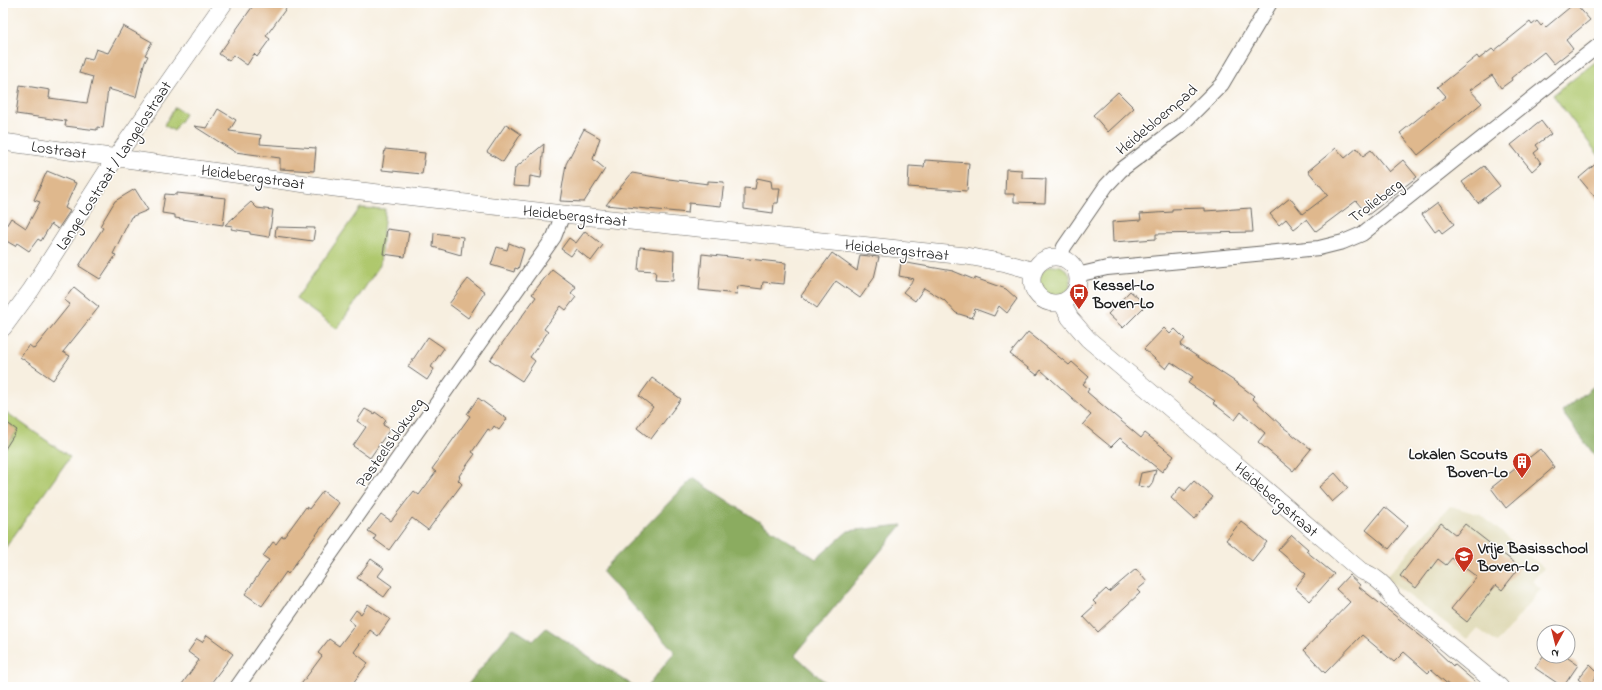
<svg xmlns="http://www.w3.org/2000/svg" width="1602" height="690" font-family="'Indie Flower',sans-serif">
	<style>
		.built { fill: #e1dcba }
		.green { fill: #afc86d; stroke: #667244 }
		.forest { fill: #8bac60; stroke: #54643e }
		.building { fill: #dfb88d }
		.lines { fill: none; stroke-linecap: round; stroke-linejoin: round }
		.minor-casing { stroke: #696661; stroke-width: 16 }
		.tertiary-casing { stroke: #696661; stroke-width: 18 }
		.minor { stroke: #fff; stroke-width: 14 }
		.tertiary { stroke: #fff; stroke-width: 17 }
		.labels { text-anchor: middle; stroke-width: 3; stroke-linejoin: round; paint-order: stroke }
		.street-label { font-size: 16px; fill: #1c1c1c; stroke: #fff }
		.poi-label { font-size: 16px; font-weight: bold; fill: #1c1c1c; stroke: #fff; text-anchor: start }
	</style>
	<rect width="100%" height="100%" fill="#fff"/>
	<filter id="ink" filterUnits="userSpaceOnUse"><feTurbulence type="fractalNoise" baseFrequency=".025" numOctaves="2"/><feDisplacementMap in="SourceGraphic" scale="8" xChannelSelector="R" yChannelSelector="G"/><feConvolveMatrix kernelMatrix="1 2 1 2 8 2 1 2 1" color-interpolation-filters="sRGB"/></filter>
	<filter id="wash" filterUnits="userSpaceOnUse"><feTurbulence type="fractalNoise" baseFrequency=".012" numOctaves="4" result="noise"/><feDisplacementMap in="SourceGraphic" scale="16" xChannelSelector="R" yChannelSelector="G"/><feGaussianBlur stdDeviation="0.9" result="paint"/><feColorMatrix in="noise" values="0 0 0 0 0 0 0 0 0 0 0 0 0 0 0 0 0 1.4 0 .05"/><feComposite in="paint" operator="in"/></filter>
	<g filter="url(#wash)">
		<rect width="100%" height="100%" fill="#f7efe0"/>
		<path class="built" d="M 1450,506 L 1481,515 L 1544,568 L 1532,581 L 1541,589 L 1497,643 L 1477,628 L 1467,639 L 1385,578 Z"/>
		<path class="green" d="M 1599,59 L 1599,156 L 1553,95 Z
			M 175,107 L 185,114 L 174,131 L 164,125 Z
			M 360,208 L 385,209 L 380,265 L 337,329 L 296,299 Z
			M1039 281a16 16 0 1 1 32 0a16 16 0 1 1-32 0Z
			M 3,410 L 70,457 L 3,551 L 3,452 L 17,430 L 3,420 Z"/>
		<path class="forest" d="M 1599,382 L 1599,461 L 1562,412 Z
			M 693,478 L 816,559 L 848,531 L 902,525 L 795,655 L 830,687 L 647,687 L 675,652 L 602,571 Z
			M 513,628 L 533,641 L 546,628 L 635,687 L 466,687 Z"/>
		<g id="blocks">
			<path class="building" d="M 255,3 L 290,3 L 266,36 L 270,39 L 257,57 L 254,54 L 247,65 L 233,55 L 229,61 L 219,54 Z
				M 1575,3 L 1590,20 L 1566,40 L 1573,49 L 1554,64 L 1544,52 L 1511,78 L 1512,80 L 1501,88 L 1492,75 L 1470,90 L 1482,103 L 1418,155 L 1400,133 L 1446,96 L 1438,87 L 1477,56 L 1479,59 L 1492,49 L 1494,51 L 1530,22 L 1532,25 L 1537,21 L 1541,26 L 1543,24 L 1546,27 Z
				M 123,26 L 152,42 L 145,55 L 148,56 L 144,64 L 136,97 L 108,89 L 103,128 L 97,127 L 97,130 L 65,126 L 66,121 L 16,114 L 20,85 L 50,90 L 49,98 L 87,103 L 93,77 L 79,73 L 84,58 L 92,60 L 96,49 L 108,53 Z
				M 1118,92 L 1134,108 L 1108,132 L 1093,115 Z
				M 218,109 L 236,120 L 229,131 L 261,135 L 260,144 L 316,148 L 314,171 L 280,169 L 280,158 L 235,152 L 194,126 L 207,128 Z
				M 1541,121 L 1551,134 L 1536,145 L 1539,149 L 1534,153 L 1541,163 L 1532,171 L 1511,145 Z
				M 506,124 L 521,134 L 503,162 L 487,152 Z
				M 584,129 L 600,138 L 593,159 L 605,169 L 584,202 L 560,201 L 566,164 Z
				M 544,144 L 541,178 L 530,176 L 529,187 L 513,186 L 515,168 Z
				M 1336,148 L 1345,158 L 1357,148 L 1363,156 L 1371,150 L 1389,172 L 1403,160 L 1417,177 L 1368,215 L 1356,201 L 1316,231 L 1307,219 L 1294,229 L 1286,219 L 1279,225 L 1270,214 L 1290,198 L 1303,214 L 1328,195 L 1308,171 Z
				M 385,149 L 425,153 L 422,174 L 382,170 Z
				M 925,160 L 969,163 L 967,191 L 908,187 L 909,166 L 924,167 Z
				M 1599,161 L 1599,202 L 1579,178 Z
				M 1484,166 L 1500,186 L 1478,203 L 1462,182 Z
				M 1006,169 L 1022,170 L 1022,178 L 1046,179 L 1045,203 L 1014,202 L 1014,194 L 1005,194 Z
				M 47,171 L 76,183 L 65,208 L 70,211 L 58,229 L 51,224 L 41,241 L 38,239 L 29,251 L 17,243 L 15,246 L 3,239 L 3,231 L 11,218 L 26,228 L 40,202 L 34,200 Z
				M 632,173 L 661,178 L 708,184 L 708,181 L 724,182 L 721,206 L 689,203 L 688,213 L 606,205 Z
				M 757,178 L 771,181 L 772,188 L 780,188 L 778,203 L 774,203 L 773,213 L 744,209 L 744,188 L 755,189 Z
				M 135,189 L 148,210 L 131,217 L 113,254 L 116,255 L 100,279 L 79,266 L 103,228 L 100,226 L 115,201 Z
				M 177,193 L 226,198 L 223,225 L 175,218 L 175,215 L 162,213 L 165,194 L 177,195 Z
				M 251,202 L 257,208 L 273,210 L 269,237 L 250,234 L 250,232 L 231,229 L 233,226 L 225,225 Z
				M 1438,202 L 1454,224 L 1442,233 L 1439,229 L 1435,232 L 1422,214 Z
				M 1205,208 L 1205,211 L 1251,208 L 1253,232 L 1156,234 L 1156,239 L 1113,242 L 1112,222 L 1141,220 L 1140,214 L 1172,212 L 1172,209 Z
				M 276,227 L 315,228 L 313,241 L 275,236 Z
				M 387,229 L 409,232 L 405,257 L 383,254 Z
				M 585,231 L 603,245 L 591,261 L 576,249 L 571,256 L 561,249 L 569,238 L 576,243 Z
				M 434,233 L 463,237 L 461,255 L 433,247 Z
				M 509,243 L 524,249 L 518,269 L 515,268 L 514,272 L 491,265 L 497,247 L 507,250 Z
				M 640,247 L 674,251 L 673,281 L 655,280 L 656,271 L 638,270 Z
				M 832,253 L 857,271 L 860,255 L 879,257 L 874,278 L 860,298 L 836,281 L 817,308 L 801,296 Z
				M 702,254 L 786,263 L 784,284 L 763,282 L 762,289 L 738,286 L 737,294 L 699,290 Z
				M 901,262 L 953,271 L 975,280 L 975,278 L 1006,289 L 1017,299 L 1007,313 L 999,306 L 994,316 L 975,309 L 972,318 L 956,313 L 944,300 L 924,288 L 915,301 L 903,292 L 914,279 L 899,276 Z
				M 552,269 L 576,287 L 571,293 L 576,297 L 566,310 L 561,306 L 544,329 L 548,332 L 530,357 L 535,361 L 522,381 L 490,360 L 536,297 L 532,294 Z
				M 468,279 L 485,292 L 468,318 L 449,304 Z
				M 74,287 L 99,307 L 63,352 L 70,356 L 53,380 L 20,357 L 29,345 L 34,349 L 70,304 L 64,300 Z
				M 1130,291 L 1146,305 L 1123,328 L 1108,314 Z
				M 1164,328 L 1170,334 L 1175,329 L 1185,339 L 1180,345 L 1234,381 L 1254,396 L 1252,398 L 1283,427 L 1311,449 L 1293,471 L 1258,442 L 1265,433 L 1241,412 L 1235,420 L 1213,403 L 1215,401 L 1188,383 L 1193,377 L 1171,362 L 1166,369 L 1144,349 Z
				M 1028,332 L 1069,365 L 1072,362 L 1089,377 L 1083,384 L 1089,389 L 1087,392 L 1141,438 L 1145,433 L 1174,456 L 1162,472 L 1120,438 L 1111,447 L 1083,424 L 1091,415 L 1041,370 L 1037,375 L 1010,354 Z
				M 428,337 L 444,348 L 431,367 L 434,369 L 427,380 L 408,367 Z
				M 652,378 L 681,399 L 651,439 L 637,428 L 653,407 L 639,396 Z
				M 478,398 L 507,419 L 499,430 L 494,426 L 491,431 L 488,429 L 472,452 L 475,454 L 459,476 L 460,477 L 458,480 L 462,484 L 428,530 L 412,518 L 389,550 L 374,539 L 376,536 L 368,531 L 381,514 L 391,521 L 414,491 L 419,495 L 436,472 L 432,469 L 470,416 L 467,414 Z
				M 365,409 L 374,414 L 375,412 L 386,420 L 383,425 L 390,429 L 370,458 L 353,446 L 366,427 L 357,421 Z
				M 3,420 L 17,430 L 3,452 Z
				M 1540,449 L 1554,467 L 1506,508 L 1491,488 Z
				M 1156,470 L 1152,484 L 1149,488 L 1138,486 L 1141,473 Z
				M 1335,473 L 1348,488 L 1332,502 L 1319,487 Z
				M 1194,481 L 1213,497 L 1194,519 L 1171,498 L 1180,487 L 1185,491 Z
				M 323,491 L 339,503 L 288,574 L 286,572 L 262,606 L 245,594 L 269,560 L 263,556 L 273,542 L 276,544 L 282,536 L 284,537 L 306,507 L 309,509 Z
				M 1385,507 L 1408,526 L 1389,549 L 1366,530 Z
				M 1241,521 L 1267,542 L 1252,561 L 1226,540 Z
				M 1441,523 L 1456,535 L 1465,524 L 1520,567 L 1502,590 L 1496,585 L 1467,622 L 1451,609 L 1477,577 L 1452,558 L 1446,565 L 1438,559 L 1416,588 L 1400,576 Z
				M 1292,535 L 1308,549 L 1306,551 L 1334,574 L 1310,601 L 1295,588 L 1306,574 L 1278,550 Z
				M 371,559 L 384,568 L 378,576 L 392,586 L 384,597 L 357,578 Z
				M 1136,569 L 1147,582 L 1137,590 L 1140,593 L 1098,632 L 1083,616 L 1096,604 L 1093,601 L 1106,589 L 1109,592 Z
				M 1349,575 L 1360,585 L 1359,587 L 1428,642 L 1453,666 L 1454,664 L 1481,687 L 1451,687 L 1431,670 L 1428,673 L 1404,652 L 1394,662 L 1362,635 L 1325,673 L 1304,650 L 1350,602 L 1336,589 Z
				M 368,604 L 390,619 L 378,636 L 370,630 L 354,652 L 368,663 L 350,687 L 299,687 L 322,656 L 318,653 L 329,639 L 339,646 L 355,625 L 349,620 L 356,610 L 361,614 Z
				M 207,635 L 233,654 L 208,687 L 180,687 L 199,660 L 188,652 L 197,639 L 202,642 Z
				M 1543,656 L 1565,656 L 1578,665 L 1563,687 L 1535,668 Z
				M 1590,664 L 1599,673 L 1588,687 L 1578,679 Z"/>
		</g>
	</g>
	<g filter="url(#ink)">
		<use href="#blocks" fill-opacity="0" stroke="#696661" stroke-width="1"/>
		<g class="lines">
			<defs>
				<path id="minor" d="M 1060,258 L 1064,247 L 1106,186 L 1121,170 L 1181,125 L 1222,84 L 1270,3
					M 1077,275 L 1107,268 L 1319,248 L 1343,242 L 1362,234 L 1599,45
					M 237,687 L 554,237 L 563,214"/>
				<path id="tertiary" d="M 3,142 L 335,188 L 563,214 L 966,256 L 1006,263 L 1034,271
					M1032 280a23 23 0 1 1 46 0a23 23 0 1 1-46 0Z
					M 1062,303 L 1070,318 L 1088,339 L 1250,476 L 1361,571 C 1374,575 1387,586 1393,599 L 1500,687
					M 3,328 L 31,290 L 116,157 L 224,3"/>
			</defs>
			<use href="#minor" class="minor-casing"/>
			<use href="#tertiary" class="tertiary-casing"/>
			<use href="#minor" class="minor"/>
			<use href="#tertiary" class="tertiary"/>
		</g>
	</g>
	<defs>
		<symbol id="bus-pin" viewBox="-11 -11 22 30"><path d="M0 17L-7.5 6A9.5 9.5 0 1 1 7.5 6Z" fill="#c8321e" stroke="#fff"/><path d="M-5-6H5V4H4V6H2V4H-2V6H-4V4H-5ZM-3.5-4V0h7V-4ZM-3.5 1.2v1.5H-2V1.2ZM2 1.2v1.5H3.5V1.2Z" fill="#fff"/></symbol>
		<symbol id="building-pin" viewBox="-11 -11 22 30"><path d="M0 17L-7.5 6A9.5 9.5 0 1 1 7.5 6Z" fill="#c8321e" stroke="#fff"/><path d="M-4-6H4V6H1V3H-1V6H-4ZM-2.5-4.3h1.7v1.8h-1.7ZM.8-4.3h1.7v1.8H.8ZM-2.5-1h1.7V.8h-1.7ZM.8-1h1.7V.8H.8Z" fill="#fff"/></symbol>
		<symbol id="school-pin" viewBox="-11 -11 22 30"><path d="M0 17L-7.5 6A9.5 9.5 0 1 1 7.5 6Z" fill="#c8321e" stroke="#fff"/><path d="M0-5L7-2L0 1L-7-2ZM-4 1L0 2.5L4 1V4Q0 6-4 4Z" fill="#fff"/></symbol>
	</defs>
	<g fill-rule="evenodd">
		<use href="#bus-pin" x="1068" y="282" width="22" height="30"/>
		<use href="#building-pin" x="1511" y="451" width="22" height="30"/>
		<use href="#school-pin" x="1453" y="545" width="22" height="30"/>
	</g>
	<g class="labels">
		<g class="street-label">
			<text transform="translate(1156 119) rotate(-40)" y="6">Heidebloempad</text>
			<text transform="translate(59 149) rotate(8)" y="6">Lostraat</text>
			<text transform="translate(113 165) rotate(-57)" y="6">Lange Lostraat / Langelostraat</text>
			<text transform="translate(253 176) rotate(8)" y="6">Heidebergstraat</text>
			<text transform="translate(1375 200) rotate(-37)" y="6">Trolieberg</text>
			<text transform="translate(575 215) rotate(6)" y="6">Heidebergstraat</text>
			<text transform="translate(897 249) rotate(6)" y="6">Heidebergstraat</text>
			<text transform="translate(389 442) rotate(-55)" y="6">Pasteelsblokweg</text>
			<text transform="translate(1277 499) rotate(41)" y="6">Heidebergstraat</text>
		</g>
		<g class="poi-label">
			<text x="1093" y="290">Kessel-Lo<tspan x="1093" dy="18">Boven-Lo</tspan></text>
			<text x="1508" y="459" text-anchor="end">Lokalen Scouts<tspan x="1508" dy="18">Boven-Lo</tspan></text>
			<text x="1478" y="553">Vrije Basisschool<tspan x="1478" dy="18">Boven-Lo</tspan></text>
		</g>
	</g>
	<rect width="1602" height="690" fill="none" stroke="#fff" stroke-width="16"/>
	<g transform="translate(1556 644) rotate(187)"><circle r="19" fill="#ffffff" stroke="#a4a4a4"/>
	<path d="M0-3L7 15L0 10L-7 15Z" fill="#c8321e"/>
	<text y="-6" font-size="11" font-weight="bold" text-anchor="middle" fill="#1c1c1c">N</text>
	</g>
</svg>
